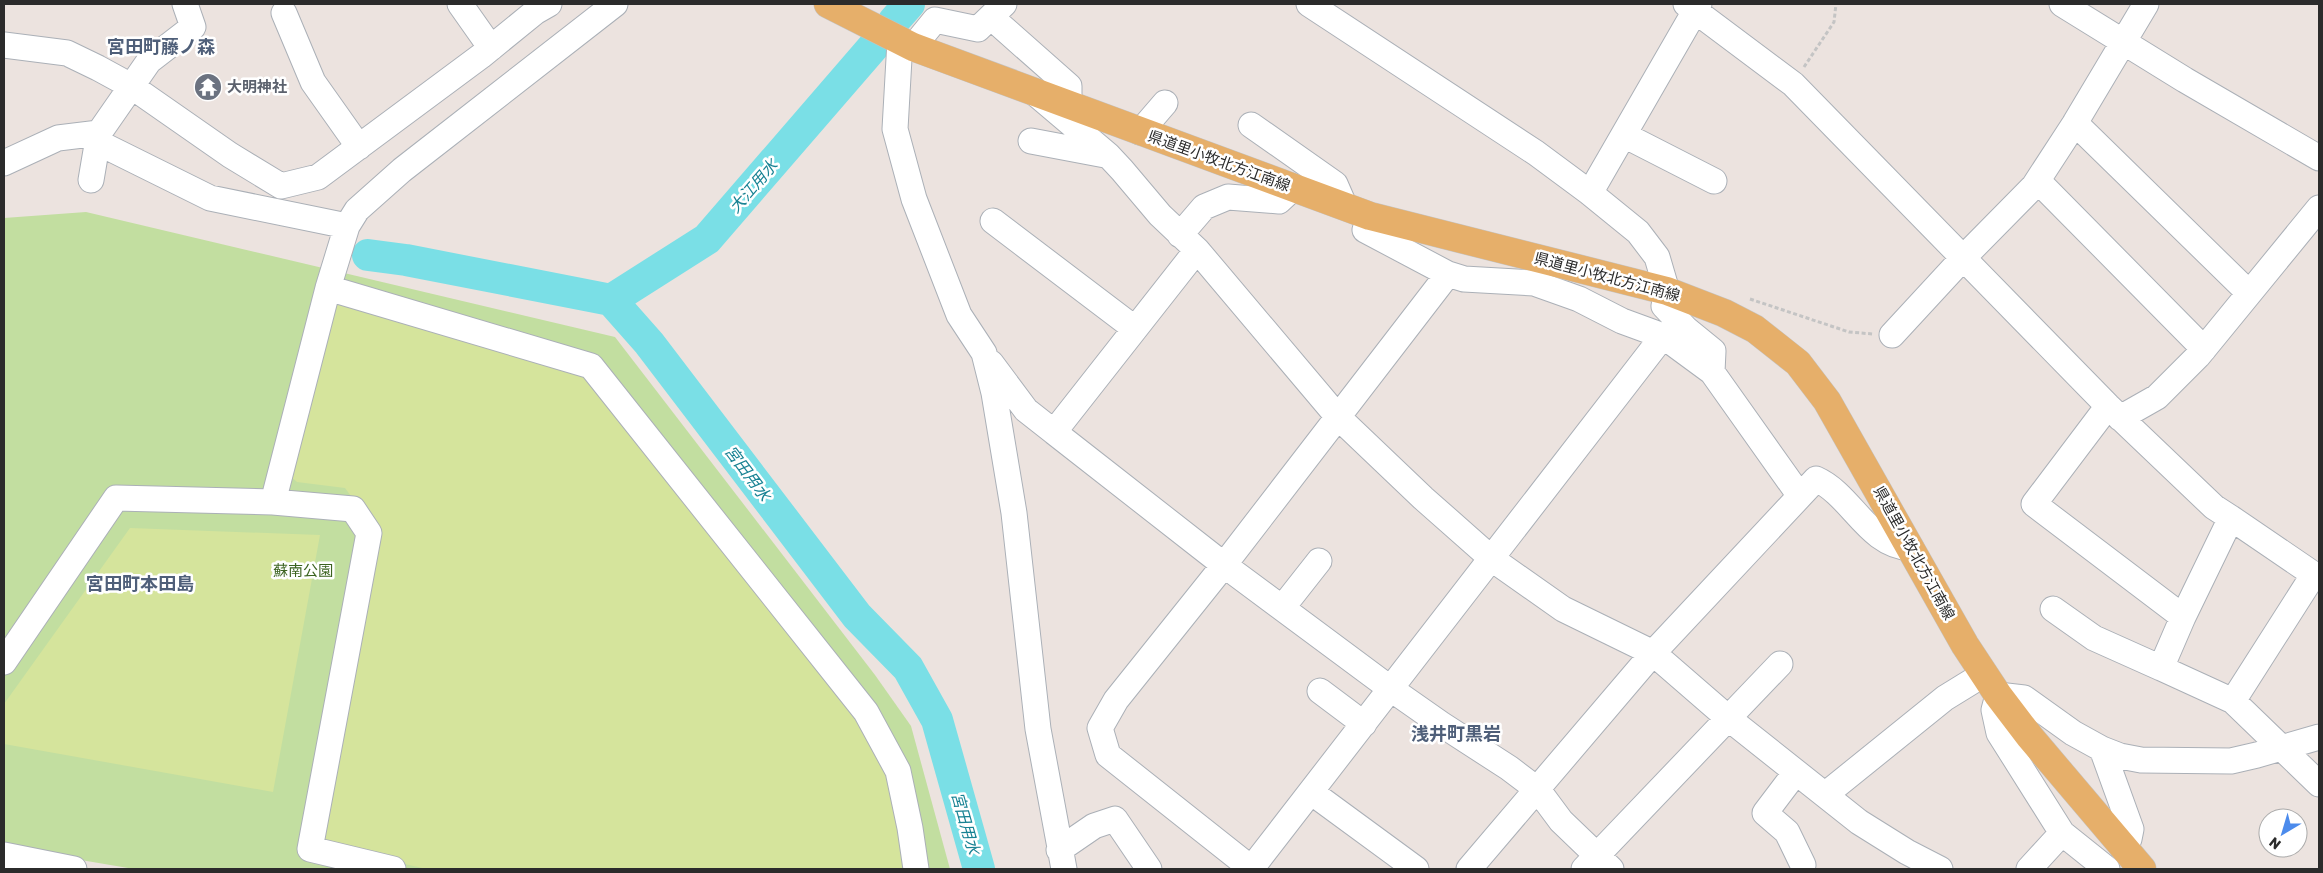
<svg xmlns="http://www.w3.org/2000/svg" width="2323" height="873" font-family="Rubik,'Noto Sans JP',sans-serif">
	<style>
		.green { fill: #c2dea0 }
		.pitch { fill: #d5e49c }
		.lines { fill: none; stroke-linecap: round; stroke-linejoin: round }
		.river { stroke: #7adfe6; stroke-width: 32 }
		.minor-casing { stroke: #abb0b7; stroke-width: 27 }
		.major-casing { stroke: #c4c4c4; stroke-width: 29 }
		.path { stroke: #c4c4c4; stroke-width: 3; stroke-dasharray: 4 2.5; stroke-linecap: butt }
		.minor { stroke: #fff; stroke-width: 25 }
		.major { stroke: #e6af6a; stroke-width: 28 }
		.labels { text-anchor: middle; stroke-width: 5; stroke-linejoin: round; paint-order: stroke }
		.worship-label { font-size: 15px; font-weight: bold; fill: #5b616d; stroke: #fff; text-anchor: start }
		.street-label { font-size: 15px; fill: #2b2b2b; stroke: #fff }
		.park-label { font-size: 15px; fill: #3c6320; stroke: #fff }
		.water-label { font-size: 16px; font-style: italic; fill: #188293; stroke: #fff }
		.quarter-label { font-size: 18px; font-weight: bold; fill: #4f5f79; stroke: #fff }
	</style>
	<rect width="100%" height="100%" fill="#ece3df"/>
	<path class="green" d="M 86,212 L 615,337 L 875,675 L 911,726 L 950,869 L 134,869 L 4,847 L 4,218 Z"/>
	<path class="pitch" d="M 336,301 L 586,371 L 857,713 L 903,811 L 911,869 L 427,869 L 323,846 L 377,531 L 345,488 L 297,482 L 288,474 Z
		M 130,528 L 320,535 L 273,792 L 4,744 L 4,704 Z"/>
	<g class="lines">
		<path class="river" d="M 894,21 L 909,4
			M 368,255 L 406,260 L 611,300 L 649,343 L 857,616 L 908,668 L 937,720 L 979,869
			M 611,300 L 707,239 L 873,47"/>
		<defs>
			<path id="minor" d="M 460,4 L 491,48
				M 1309,4 L 1536,153 L 1590,193 L 1638,232 L 1657,257 L 1667,291 L 1664,306 L 1686,329 L 1713,351 L 1712,372 L 1800,496 L 1653,653 L 1469,869
				M 1686,4 L 1793,84 L 2108,406 L 2214,507 L 2231,518 L 2183,617 L 2161,668 L 2233,701 L 2319,784
				M 2062,4 L 2185,80 L 2319,158
				M 284,13 L 313,82 L 359,147
				M 992,18 L 1069,86 L 1069,105
				M 900,41 L 895,129 L 914,199 L 959,315 L 984,353 L 994,393 L 1014,513 L 1038,729 L 1064,869
				M 4,45 L 67,53 L 98,68 L 131,86 L 230,155 L 281,186 L 318,177 L 481,56 L 535,12 L 549,4
				M 913,47 L 935,20 L 978,29 L 1004,4
				M 1036,94 L 1108,155 L 1122,170 L 1160,215 L 1197,250 L 1338,417 L 1423,498 L 1492,559 L 1563,609 L 1653,653 L 1728,718 L 1859,822 L 1907,852 L 1940,869
				M 2075,123 L 2249,293
				M 1251,125 L 1335,184 L 1345,207
				M 1140,132 L 1165,103
				M 1624,135 L 1714,181
				M 1031,141 L 1105,155
				M 97,142 L 210,198 L 347,226
				M 4,163 L 58,138 L 99,133
				M 91,180 L 99,133 L 149,61 L 193,27 L 185,4
				M 2038,181 L 2204,349
				M 1590,193 L 1699,4
				M 1370,216 L 1365,230 L 1448,274 L 1464,279 L 1534,283 L 1579,299 L 1622,321 L 1663,336
				M 993,221 L 1134,328
				M 1180,235 L 1204,207 L 1228,197 L 1279,201 L 1293,188
				M 1197,250 L 1054,432 L 1224,565 L 1391,689 L 1441,724 L 1509,768 L 1538,790 L 1561,821 L 1611,869
				M 328,288 L 591,366 L 866,712 L 898,771 L 910,828 L 916,869
				M 1892,335 L 1964,257 L 2034,186 L 2075,123 L 2146,4
				M 991,363 L 1026,410 L 1054,432
				M 2108,406 L 2034,504 L 2183,617
				M 2120,418 L 2157,397 L 2198,356 L 2319,208
				M 1800,496 L 1816,479 C 1852,495 1868,546 1911,548
				M 273,502 L 328,288 L 347,226 L 357,210 L 402,170 L 615,4
				M 2231,518 L 2319,578
				M 1282,608 L 1319,561
				M 2053,609 L 2094,638 L 2161,668
				M 4,662 L 116,498 L 273,502 L 353,509 L 369,533 L 310,849 L 393,869
				M 1320,691 L 1364,724
				M 2233,701 L 2314,574
				M 2102,749 L 2131,829 L 2129,839 L 2123,848
				M 1796,772 L 1765,813 L 1787,832 L 1803,865
				M 1311,792 L 1416,869
				M 1826,794 L 1945,698 L 1984,674
				M 1059,850 L 1094,826 L 1115,819 L 1149,869
				M 4,855 L 74,869
				M 1251,869 L 1663,336 L 1712,372
				M 1252,869 L 1108,755 L 1100,728 L 1116,700 L 1224,565 L 1448,274
				M 1584,869 L 1780,664
				M 2029,869 L 2062,833
				M 2107,869 L 2062,833 L 1999,733 L 1994,710 L 1998,695 L 2024,698 L 2073,733 L 2102,749 L 2120,756 L 2141,760 L 2231,761 L 2257,755 L 2319,737"/>
			<path id="major" d="M 828,4 L 913,47 L 1370,216 L 1667,291 L 1724,313 L 1755,329 L 1798,363 L 1827,401 L 1965,645 L 1998,695 L 2030,737 L 2142,869"/>
		</defs>
		<use href="#minor" class="minor-casing"/>
		<use href="#major" class="major-casing"/>
		<path class="path" d="M 1804,67 L 1834,22 L 1836,4
			M 1750,299 L 1849,332 L 1873,334"/>
		<use href="#minor" class="minor"/>
		<use href="#major" class="major"/>
	</g>
	<defs>
		<symbol id="temple-disc" viewBox="-11 -11 22 22"><circle r="9.5" fill="#6b7280" stroke="#fff"/><path d="M0-6L5-2H3V0L6.5 2.5H4V6H1.5V3h-3V6H-4V2.5H-6.5L-3 0V-2H-5Z" fill="#fff"/></symbol>
	</defs>
	<g fill-rule="evenodd">
		<use href="#temple-disc" x="192" y="71" width="32" height="32"/>
	</g>
	<g class="labels">
		<g class="worship-label">
			<text x="227" y="92">大明神社</text>
		</g>
		<g class="street-label">
			<text transform="translate(1219 161) rotate(20)" y="5">県道里小牧北方江南線</text>
			<text transform="translate(1607 277) rotate(15)" y="5">県道里小牧北方江南線</text>
			<text transform="translate(1914 553) rotate(61)" y="5">県道里小牧北方江南線</text>
		</g>
		<g class="park-label">
			<text x="303" y="576">蘇南公園</text>
		</g>
		<g class="water-label">
			<text transform="translate(753 186) rotate(-49)" y="6">大江用水</text>
			<text transform="translate(748 473) rotate(53)" y="6">宮田用水</text>
			<text transform="translate(966 823) rotate(74)" y="6">宮田用水</text>
		</g>
		<g class="quarter-label">
			<text x="161" y="53">宮田町藤ノ森</text>
			<text x="140" y="590">宮田町本田島</text>
			<text x="1456" y="740">浅井町黒岩</text>
		</g>
	</g>
	<rect width="2323" height="873" fill="none" stroke="#2b2b2b" stroke-width="10"/>
	<g transform="translate(2283 833) rotate(218)"><circle r="24" fill="#ffffff" stroke="#aaaaaa"/>
	<path d="M0-4L9 19L0 12L-9 19Z" fill="#4c8bec"/>
	<text y="-8" font-size="14" font-weight="bold" text-anchor="middle" fill="#2b2b2b">N</text>
	</g>
</svg>
